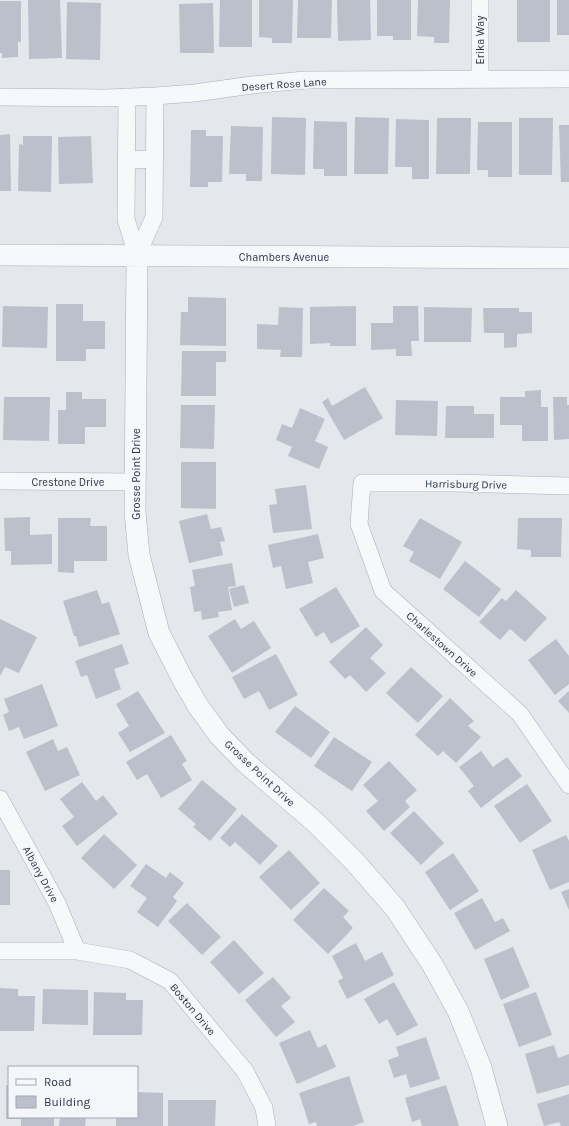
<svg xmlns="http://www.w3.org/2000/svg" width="569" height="1126" font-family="Karla,sans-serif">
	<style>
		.building { fill: #bbc0ca }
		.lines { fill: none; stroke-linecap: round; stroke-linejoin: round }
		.minor-casing { stroke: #a9aeb7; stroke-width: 18 }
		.tertiary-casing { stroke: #a9aeb7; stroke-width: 22 }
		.minor { stroke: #f7f8fa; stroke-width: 17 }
		.tertiary { stroke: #f7f8fa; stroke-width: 21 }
		.labels { text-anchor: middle; stroke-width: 4; stroke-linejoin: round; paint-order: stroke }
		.street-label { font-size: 11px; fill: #2b3445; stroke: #f4f6f9 }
	</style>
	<rect width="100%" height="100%" fill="#e4e7ec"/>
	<path class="building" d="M 28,0 L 60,0 L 62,58 L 29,59 Z
		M 220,0 L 252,0 L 252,47 L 219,47 Z
		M 259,0 L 293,0 L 292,43 L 272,43 L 272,38 L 259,37 Z
		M 298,0 L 332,0 L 331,38 L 297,38 Z
		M 337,0 L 370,0 L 371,40 L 338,41 Z
		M 377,0 L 411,0 L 411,40 L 393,40 L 393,36 L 377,36 Z
		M 418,0 L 450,0 L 449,43 L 434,43 L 434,37 L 417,36 Z
		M 517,0 L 550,0 L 550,42 L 517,42 Z
		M 557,0 L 569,0 L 569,35 L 557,35 Z
		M 0,1 L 21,1 L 21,42 L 18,42 L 18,57 L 2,58 L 2,53 L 0,53 Z
		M 67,2 L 101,3 L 100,60 L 66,59 Z
		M 213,3 L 214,53 L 180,53 L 179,4 Z
		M 272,117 L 306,118 L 305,175 L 271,174 Z
		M 355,117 L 389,118 L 388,174 L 354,174 Z
		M 437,118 L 471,118 L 470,174 L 436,174 Z
		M 519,118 L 553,118 L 552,175 L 519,175 Z
		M 396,119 L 429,120 L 429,179 L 412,179 L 412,167 L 395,167 Z
		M 314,121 L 347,122 L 347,176 L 324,176 L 324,169 L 313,169 Z
		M 478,122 L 512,122 L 512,177 L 488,177 L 488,170 L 477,170 Z
		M 559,125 L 569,125 L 569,182 L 561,182 Z
		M 231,126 L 263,127 L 262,181 L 246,181 L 246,174 L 229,174 Z
		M 191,130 L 206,130 L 206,136 L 223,136 L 222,182 L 208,182 L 208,187 L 190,187 Z
		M 10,134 L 11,191 L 0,191 L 0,135 Z
		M 23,136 L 52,136 L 51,192 L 18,191 L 19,144 L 23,145 Z
		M 91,136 L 93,183 L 59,184 L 58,137 Z
		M 188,297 L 226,298 L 226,346 L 180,345 L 181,312 L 188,312 Z
		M 56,304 L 83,304 L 83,321 L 105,321 L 105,349 L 86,349 L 86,361 L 56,361 Z
		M 3,306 L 48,307 L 47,348 L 2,347 Z
		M 356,306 L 356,346 L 330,346 L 330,343 L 310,344 L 310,307 Z
		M 393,306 L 418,306 L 419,341 L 411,341 L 412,356 L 396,356 L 396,349 L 371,350 L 371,323 L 393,323 Z
		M 279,307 L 303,308 L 302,357 L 280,357 L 281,350 L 257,349 L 257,324 L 278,325 Z
		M 424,307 L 472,308 L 471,342 L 424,342 Z
		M 483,308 L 519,308 L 519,312 L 532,312 L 532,333 L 517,334 L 517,347 L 504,348 L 504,333 L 484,333 Z
		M 182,351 L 226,351 L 226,362 L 216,362 L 216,396 L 181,396 Z
		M 365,387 L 383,418 L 344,440 L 322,402 L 328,398 L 332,406 Z
		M 541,390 L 541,407 L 548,407 L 548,441 L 522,441 L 522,425 L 500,425 L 500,397 L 525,397 L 525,391 Z
		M 66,392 L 82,392 L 82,399 L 106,399 L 106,427 L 85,427 L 85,444 L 58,444 L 58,410 L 66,410 Z
		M 4,397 L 50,397 L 49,441 L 3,440 Z
		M 553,397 L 567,397 L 567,405 L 569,405 L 569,439 L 554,440 Z
		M 396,400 L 438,401 L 437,436 L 395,435 Z
		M 181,405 L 215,405 L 214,449 L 180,448 Z
		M 446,406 L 474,406 L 474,414 L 494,414 L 494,438 L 445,438 Z
		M 300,408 L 325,419 L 315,441 L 328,447 L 319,469 L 288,456 L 292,447 L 276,440 L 282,424 L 292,428 Z
		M 181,462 L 216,462 L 216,509 L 181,508 Z
		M 306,485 L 312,529 L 273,533 L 269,505 L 277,504 L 275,489 Z
		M 207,514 L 211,529 L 221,527 L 225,541 L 220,542 L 223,555 L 189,563 L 179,521 Z
		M 30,517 L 30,535 L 52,534 L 52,564 L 11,565 L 11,551 L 5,551 L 4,518 Z
		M 58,518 L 91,518 L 90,526 L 107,526 L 107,561 L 74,561 L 74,573 L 58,572 Z
		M 420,518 L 462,542 L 440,579 L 409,561 L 414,552 L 403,546 Z
		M 518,518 L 562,518 L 561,557 L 531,557 L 531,550 L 517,549 Z
		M 318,534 L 324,558 L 308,562 L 313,583 L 286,589 L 281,566 L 273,568 L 268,545 Z
		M 465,561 L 501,589 L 479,617 L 443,589 Z
		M 232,563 L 236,586 L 228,587 L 232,610 L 218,612 L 219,617 L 202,620 L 201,611 L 194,612 L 190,587 L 195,586 L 192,570 Z
		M 244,585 L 249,603 L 234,607 L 229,589 Z
		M 336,587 L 360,626 L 331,644 L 324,632 L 316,637 L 299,609 Z
		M 97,590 L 102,604 L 109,602 L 120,634 L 79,647 L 76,636 L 74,636 L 63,601 Z
		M 516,590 L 547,618 L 525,642 L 510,629 L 500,640 L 479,622 L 502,598 L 506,601 Z
		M 0,619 L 37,637 L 19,673 L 5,667 L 0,676 Z
		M 235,619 L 241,629 L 254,621 L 271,648 L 232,673 L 208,636 Z
		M 366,627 L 383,645 L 370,658 L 386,673 L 366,692 L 350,675 L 345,679 L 329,662 Z
		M 556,639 L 569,656 L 569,684 L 555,695 L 528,660 Z
		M 122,644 L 129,664 L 114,669 L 121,689 L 96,699 L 87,675 L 81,677 L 75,661 Z
		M 276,654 L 298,695 L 269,710 L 259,691 L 244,699 L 232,677 Z
		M 411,667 L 443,696 L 418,723 L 386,693 Z
		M 42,684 L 58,726 L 24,739 L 19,727 L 9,731 L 3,715 L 9,712 L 4,699 Z
		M 138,691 L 165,733 L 130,752 L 118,733 L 129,726 L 116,704 Z
		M 569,691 L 569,713 L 558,701 Z
		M 450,698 L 474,721 L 468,726 L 481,737 L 456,763 L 443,751 L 438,756 L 415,735 Z
		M 295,706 L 330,732 L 311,758 L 275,732 Z
		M 171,735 L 187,761 L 182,764 L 192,780 L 161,798 L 147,774 L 137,780 L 126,762 Z
		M 334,737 L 372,762 L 352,791 L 314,766 Z
		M 53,739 L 58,751 L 67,747 L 80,775 L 45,791 L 26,752 Z
		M 481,751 L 493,767 L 507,757 L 522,776 L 481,808 L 468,791 L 474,786 L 459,767 Z
		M 389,761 L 417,790 L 405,801 L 410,807 L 384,831 L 366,811 L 378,801 L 363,785 Z
		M 202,780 L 237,809 L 210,841 L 193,827 L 196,824 L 178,809 Z
		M 82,782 L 96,801 L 103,795 L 118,814 L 77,846 L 62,826 L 74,817 L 60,799 Z
		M 527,784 L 552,821 L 520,843 L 494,806 Z
		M 414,811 L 444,843 L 421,865 L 390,833 Z
		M 242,814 L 278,846 L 260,865 L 235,842 L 230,847 L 220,838 Z
		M 104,834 L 137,865 L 114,889 L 81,858 Z
		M 566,835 L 569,841 L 569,882 L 550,890 L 532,850 Z
		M 289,850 L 320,883 L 291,910 L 259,877 Z
		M 453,853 L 479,891 L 450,910 L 425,872 Z
		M 146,864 L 166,878 L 170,872 L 184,883 L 173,897 L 177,901 L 158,927 L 137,912 L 147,898 L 130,886 Z
		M 0,870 L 10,870 L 10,905 L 0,905 Z
		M 324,888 L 349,911 L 343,917 L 353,928 L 328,954 L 293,920 Z
		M 569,889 L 569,910 L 561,892 Z
		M 482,898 L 495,922 L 503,918 L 510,931 L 475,950 L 454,913 Z
		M 187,903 L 221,937 L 202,955 L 168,921 Z
		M 234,940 L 264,973 L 239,994 L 210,962 Z
		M 356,943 L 365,961 L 382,952 L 394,975 L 347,999 L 338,981 L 343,978 L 332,956 Z
		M 513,947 L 530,987 L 501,1000 L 484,959 Z
		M 273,977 L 291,998 L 281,1006 L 295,1022 L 276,1037 L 245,1000 Z
		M 394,982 L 418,1025 L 397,1036 L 387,1019 L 379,1024 L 364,999 Z
		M 0,988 L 18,989 L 18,996 L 35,996 L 34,1031 L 0,1031 Z
		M 43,989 L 88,990 L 88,1025 L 42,1024 Z
		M 94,992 L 126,993 L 126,1000 L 143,1000 L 142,1035 L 93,1035 Z
		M 536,992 L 552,1035 L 519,1047 L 503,1004 Z
		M 310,1030 L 318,1048 L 326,1044 L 336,1067 L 297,1084 L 279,1043 Z
		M 426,1037 L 440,1079 L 410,1088 L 406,1074 L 394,1078 L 388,1060 L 399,1056 L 396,1047 Z
		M 554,1045 L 558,1058 L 569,1054 L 569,1085 L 537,1094 L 525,1054 Z
		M 349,1076 L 364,1122 L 353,1126 L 317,1126 L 316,1122 L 309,1124 L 299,1093 Z
		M 6,1085 L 9,1085 L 9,1117 L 54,1117 L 54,1126 L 21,1126 L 21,1119 L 6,1119 Z
		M 446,1085 L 459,1126 L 422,1126 L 420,1119 L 412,1122 L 405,1098 Z
		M 137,1092 L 163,1093 L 163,1126 L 116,1126 L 116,1117 L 137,1117 Z
		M 569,1094 L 569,1126 L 561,1126 L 559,1122 L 544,1126 L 537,1104 Z
		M 168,1100 L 216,1100 L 215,1126 L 168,1126 Z
		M 60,1117 L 86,1117 L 85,1126 L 59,1126 Z"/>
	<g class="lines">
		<defs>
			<path id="minor" d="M 480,79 L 480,0
				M 0,97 L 106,98 L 155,96 L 195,93 L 252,85 L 305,80 L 569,79
				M 127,97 L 126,219 L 137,256
				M 126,160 L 154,159
				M 137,256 L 154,217 L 155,96
				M 0,481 L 135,482
				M 569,486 L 455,483 L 362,483 L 359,524 L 383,591 L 520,714 L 569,785
				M 0,799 L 57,903 L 77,951
				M 0,951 L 77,951 L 130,960 L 170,981 L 245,1071 L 264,1108 L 267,1126"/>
			<path id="tertiary" d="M 0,255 L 569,258
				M 137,256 L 135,512 L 139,555 L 159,633 L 183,680 L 198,706 L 219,735 L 246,763 L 315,822 L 355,862 L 395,908 L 432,964 L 458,1011 L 481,1068 L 497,1126"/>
		</defs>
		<use href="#minor" class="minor-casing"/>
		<use href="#tertiary" class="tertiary-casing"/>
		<use href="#minor" class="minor"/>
		<use href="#tertiary" class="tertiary"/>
	</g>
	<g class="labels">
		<g class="street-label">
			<text transform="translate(480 40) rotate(-90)" y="4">Erika Way</text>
			<text transform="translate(284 84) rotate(-4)" y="4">Desert Rose Lane</text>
			<text x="284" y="261">Chambers Avenue</text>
			<text transform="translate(136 474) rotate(-90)" y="4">Grosse Point Drive</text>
			<text x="68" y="486">Crestone Drive</text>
			<text transform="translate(466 484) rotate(1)" y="4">Harrisburg Drive</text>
			<text transform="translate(442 644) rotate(42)" y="4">Charlestown Drive</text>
			<text transform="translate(260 773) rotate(43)" y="4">Grosse Point Drive</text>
			<text transform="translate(41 874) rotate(61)" y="4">Albany Drive</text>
			<text transform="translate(193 1009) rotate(50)" y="4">Boston Drive</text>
		</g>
	</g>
	<rect x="8" y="1066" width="130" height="52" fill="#f4f6f9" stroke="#a4a8b1"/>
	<rect x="16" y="1079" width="20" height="6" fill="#f7f8fa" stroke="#a4a8b1"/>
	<text x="44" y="1086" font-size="12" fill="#2b3445">Road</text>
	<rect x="16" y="1096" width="20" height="12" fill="#bbc0ca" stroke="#a4a8b1"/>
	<text x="44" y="1106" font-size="12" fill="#2b3445">Building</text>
</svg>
